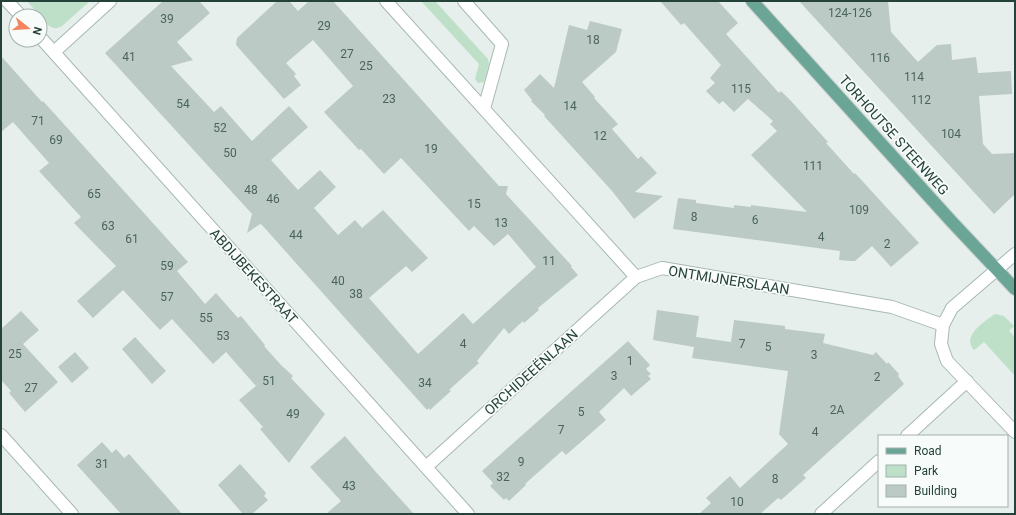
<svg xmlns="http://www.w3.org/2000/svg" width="1016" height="515" font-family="Roboto,sans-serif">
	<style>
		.green { fill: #bfe0c8 }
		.building { fill: #bbcac4 }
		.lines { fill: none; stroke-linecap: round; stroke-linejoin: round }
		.minor-casing { stroke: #a8b8b2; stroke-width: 14 }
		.major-casing { stroke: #c2cac8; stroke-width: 14 }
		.minor { stroke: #fff; stroke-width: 12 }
		.major { stroke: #6aa596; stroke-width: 12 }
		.labels { text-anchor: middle; stroke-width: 3.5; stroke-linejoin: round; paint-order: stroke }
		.number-label { font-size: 12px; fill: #4a645c }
		.street-label { font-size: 14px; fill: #24423a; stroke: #f7fbf9 }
	</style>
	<rect width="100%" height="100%" fill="#e6efeb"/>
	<path class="green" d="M 27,1 L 90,1 L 62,26 C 57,29 53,29 48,25 Z
		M 421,1 L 435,1 L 488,59 L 489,64 L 484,82 L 478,83 L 475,79 L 479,64 Z
		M 995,314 L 1004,316 L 1014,326 L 1009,331 L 1015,337 L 1015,376 L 984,342 L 974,350 C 961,336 985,321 995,314 Z"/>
	<path class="building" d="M 163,1 L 199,1 L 210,13 L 177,42 L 193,60 L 171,66 L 214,112 L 221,106 L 252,141 L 289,106 L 308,127 L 271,160 L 298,190 L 320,170 L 336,187 L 314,208 L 338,235 L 355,220 L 362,228 L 383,210 L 428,258 L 412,272 L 406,266 L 369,298 L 418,354 L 463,313 L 473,324 L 536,267 L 508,234 L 494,246 L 474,226 L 469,231 L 401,158 L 384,174 L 361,149 L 359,150 L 324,112 L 353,86 L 313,40 L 286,63 L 296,74 L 294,76 L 301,85 L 284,99 L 236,45 L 237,38 L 277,1 L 289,1 L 298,11 L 309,1 L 333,1 L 499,186 L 508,186 L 506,194 L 572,266 L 571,267 L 578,275 L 538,308 L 539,310 L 524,323 L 523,321 L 509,334 L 504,328 L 477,361 L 479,363 L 449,390 L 451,391 L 430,410 L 429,408 L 427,410 L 262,225 L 260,224 L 247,233 L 252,214 L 105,53 Z
		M 660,1 L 718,1 L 738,23 L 726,34 L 779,93 L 781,91 L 791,101 L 828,142 L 826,143 L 854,174 L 855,173 L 919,243 L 891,267 L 872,246 L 855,261 L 851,261 L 839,260 L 840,251 L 673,229 L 678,198 L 696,200 L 696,203 L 734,208 L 734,205 L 751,207 L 751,205 L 807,212 L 751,155 L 777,131 L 770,124 L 773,121 L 748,99 L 734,112 L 723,101 L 719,104 L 706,91 L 715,83 L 710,78 L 721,65 L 684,23 L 681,25 Z
		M 799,1 L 888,1 L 891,32 L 918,62 L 937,45 L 951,44 L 952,60 L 976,57 L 978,73 L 1011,71 L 1012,94 L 979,96 L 983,144 L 992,154 L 1015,153 L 1015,194 L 994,214 Z
		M 590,21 L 622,29 L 616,52 L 582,82 L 595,97 L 594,98 L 618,124 L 612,129 L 638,159 L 641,156 L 657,173 L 635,192 L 663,196 L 634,219 L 612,191 L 544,116 L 545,115 L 531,101 L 532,100 L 524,90 L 540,74 L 554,88 L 569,25 L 587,30 Z
		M 1,56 L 42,102 L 43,101 L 188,262 L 177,271 L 205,304 L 216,293 L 238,318 L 241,316 L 265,345 L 264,346 L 281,365 L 293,376 L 291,378 L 325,414 L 289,463 L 260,429 L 263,427 L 239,400 L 256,386 L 226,352 L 213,364 L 172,319 L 160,330 L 123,290 L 93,318 L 77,301 L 116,266 L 74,223 L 81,217 L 39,171 L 49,163 L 13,122 L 1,132 Z
		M 657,310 L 699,316 L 696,337 L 731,342 L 734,320 L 785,326 L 785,329 L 825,334 L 823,343 L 873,355 L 876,352 L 887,364 L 888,362 L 899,374 L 898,376 L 904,384 L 803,475 L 806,478 L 781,500 L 778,498 L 777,499 L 760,514 L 699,514 L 711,503 L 706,498 L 730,476 L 740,488 L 788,444 L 779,434 L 788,371 L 692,358 L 694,347 L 653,340 Z
		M 21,311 L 39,330 L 23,344 L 58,382 L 25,412 L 9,393 L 11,391 L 1,380 L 1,329 Z
		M 135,337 L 166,371 L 152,384 L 122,349 Z
		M 628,341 L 650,365 L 646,369 L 651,374 L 648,376 L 651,379 L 631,396 L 624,388 L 599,412 L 606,420 L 566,455 L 562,451 L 525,484 L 526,485 L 509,501 L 506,498 L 504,500 L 490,486 L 493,483 L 482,471 Z
		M 75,352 L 89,368 L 72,383 L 58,367 Z
		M 345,436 L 375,471 L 414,514 L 326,514 L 341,501 L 310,467 Z
		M 102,442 L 112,453 L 116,449 L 124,458 L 129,454 L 182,514 L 121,514 L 77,465 Z
		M 240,464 L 266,493 L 264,496 L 268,500 L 252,514 L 243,514 L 218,485 Z"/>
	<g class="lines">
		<defs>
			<path id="minor" d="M 7,1 L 21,16
				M 386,1 L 636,277
				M 464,1 L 502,44 L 484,109
				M 40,37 L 468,514
				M 54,52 L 110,1
				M 1015,254 L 952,308 L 943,325 L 941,344 L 947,361 L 1015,432
				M 1,435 L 72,514
				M 907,436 L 967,381
				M 426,467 L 636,277 L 662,268 L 892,307 L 943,325
				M 821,514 L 879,461"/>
			<path id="major" d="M 752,1 L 952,222 L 1015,289"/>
		</defs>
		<use href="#minor" class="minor-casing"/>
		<use href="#major" class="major-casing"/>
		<use href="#minor" class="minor"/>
		<use href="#major" class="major"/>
	</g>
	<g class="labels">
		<g class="number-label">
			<text x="850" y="17">124-126</text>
			<text x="167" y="23">39</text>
			<text x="324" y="30">29</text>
			<text x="593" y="44">18</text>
			<text x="347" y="58">27</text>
			<text x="129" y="61">41</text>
			<text x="880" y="62">116</text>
			<text x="366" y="70">25</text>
			<text x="914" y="81">114</text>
			<text x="741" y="93">115</text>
			<text x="389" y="103">23</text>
			<text x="921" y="104">112</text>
			<text x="183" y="108">54</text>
			<text x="570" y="110">14</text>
			<text x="38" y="125">71</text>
			<text x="220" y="132">52</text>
			<text x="951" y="138">104</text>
			<text x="600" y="140">12</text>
			<text x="56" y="144">69</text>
			<text x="431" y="153">19</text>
			<text x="230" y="157">50</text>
			<text x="813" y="170">111</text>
			<text x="251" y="194">48</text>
			<text x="94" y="198">65</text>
			<text x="273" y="203">46</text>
			<text x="474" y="208">15</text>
			<text x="859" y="214">109</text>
			<text x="694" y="221">8</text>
			<text x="755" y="224">6</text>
			<text x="501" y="227">13</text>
			<text x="108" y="230">63</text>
			<text x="296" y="239">44</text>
			<text x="821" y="241">4</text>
			<text x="132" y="243">61</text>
			<text x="887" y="248">2</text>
			<text x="549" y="265">11</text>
			<text x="167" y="270">59</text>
			<text x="338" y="285">40</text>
			<text x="356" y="298">38</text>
			<text x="167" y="301">57</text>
			<text x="206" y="322">55</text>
			<text x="223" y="340">53</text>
			<text x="463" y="348">4</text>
			<text x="742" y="348">7</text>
			<text x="768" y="351">5</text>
			<text x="15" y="358">25</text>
			<text x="814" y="359">3</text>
			<text x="630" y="365">1</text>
			<text x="614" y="380">3</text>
			<text x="877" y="381">2</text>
			<text x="269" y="385">51</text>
			<text x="425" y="387">34</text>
			<text x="31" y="392">27</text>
			<text x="837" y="414">2A</text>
			<text x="581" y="416">5</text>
			<text x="293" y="418">49</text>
			<text x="561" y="434">7</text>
			<text x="815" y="436">4</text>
			<text x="521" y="466">9</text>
			<text x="102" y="468">31</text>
			<text x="503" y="481">32</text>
			<text x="775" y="483">8</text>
			<text x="349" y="490">43</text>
			<text x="737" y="506">10</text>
		</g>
		<g class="street-label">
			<text transform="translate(894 135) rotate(48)" y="5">TORHOUTSE STEENWEG</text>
			<text transform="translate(254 276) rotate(48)" y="5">ABDIJBEKESTRAAT</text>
			<text transform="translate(729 280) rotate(9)" y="5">ONTMIJNERSLAAN</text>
			<text transform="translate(531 372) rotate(-42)" y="5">ORCHIDEEËNLAAN</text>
		</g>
	</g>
	<rect width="1016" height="515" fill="none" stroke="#24423a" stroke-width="4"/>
	<rect x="878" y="435" width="130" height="72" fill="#f7fbf9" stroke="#a3b1ad"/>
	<rect x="886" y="448" width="20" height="6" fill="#6aa596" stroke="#a3b1ad"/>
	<text x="914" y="455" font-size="12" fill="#24423a">Road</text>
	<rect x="886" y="465" width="20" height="12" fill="#bfe0c8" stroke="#a3b1ad"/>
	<text x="914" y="475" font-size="12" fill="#24423a">Park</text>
	<rect x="886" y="485" width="20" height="12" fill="#bbcac4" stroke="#a3b1ad"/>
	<text x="914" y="495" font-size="12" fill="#24423a">Building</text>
	<g transform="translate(28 28) rotate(107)"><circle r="19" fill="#f7fbf9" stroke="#a3b1ad"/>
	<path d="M0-3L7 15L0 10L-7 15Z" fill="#f4845f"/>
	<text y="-6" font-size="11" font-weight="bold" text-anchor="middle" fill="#24423a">N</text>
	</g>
</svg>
